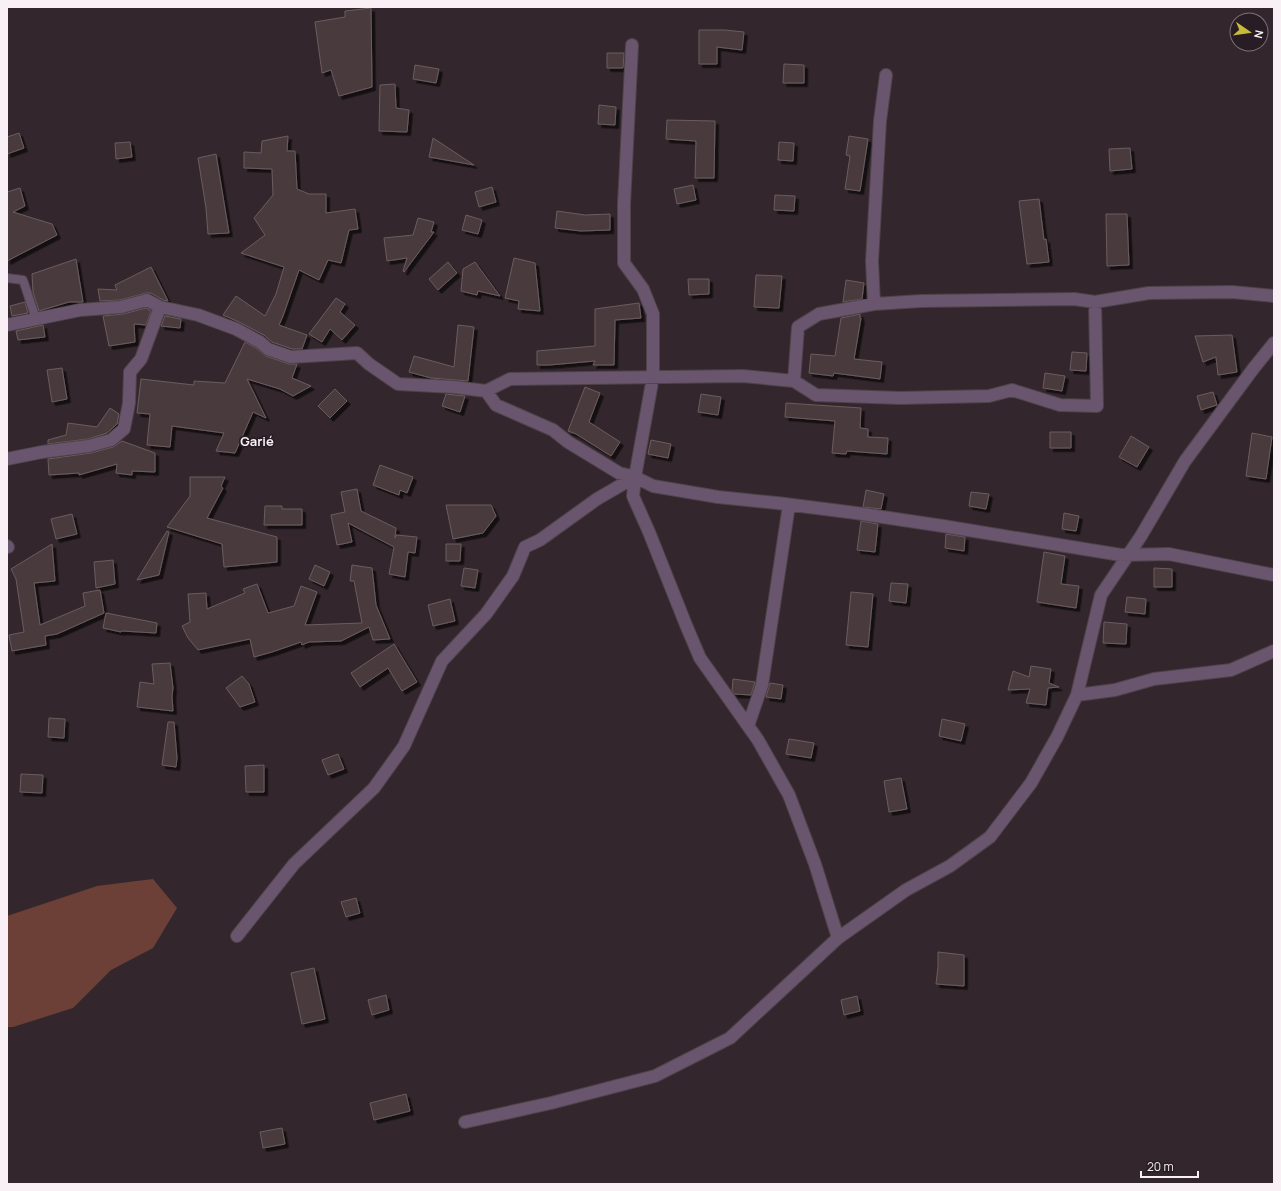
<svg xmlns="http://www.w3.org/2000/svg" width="1281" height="1191" font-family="Manrope,sans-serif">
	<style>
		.green { fill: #6d4037 }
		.building { fill: #4a3b3d; stroke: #6b5c5e; filter: url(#shadow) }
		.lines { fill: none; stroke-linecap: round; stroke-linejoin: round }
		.service-casing { stroke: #4f4349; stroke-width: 10 }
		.minor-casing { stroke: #4f4349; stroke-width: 14 }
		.service { stroke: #69556e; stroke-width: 8 }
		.minor { stroke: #69556e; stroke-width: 12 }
		.labels { text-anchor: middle; stroke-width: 3.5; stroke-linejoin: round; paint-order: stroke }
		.quarter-label { font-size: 13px; font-weight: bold; fill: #f8f0f4; stroke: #281d24 }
	</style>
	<defs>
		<filter id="shadow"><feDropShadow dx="3.5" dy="3.5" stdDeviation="0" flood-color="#0009"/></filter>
	</defs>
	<rect width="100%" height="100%" fill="#33272d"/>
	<path class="green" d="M 153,879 L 177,908 L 153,948 L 111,970 L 73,1008 L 13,1027 L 7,1027 L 7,916 L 97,886 Z"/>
	<path class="building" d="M 371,8 L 372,87 L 339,96 L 331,70 L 322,73 L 315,22 L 345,17 L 345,11 Z
		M 699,30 L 725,30 L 744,32 L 742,50 L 717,47 L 717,64 L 699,64 Z
		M 607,53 L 624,53 L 623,68 L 607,68 Z
		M 784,64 L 804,65 L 804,83 L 783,83 Z
		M 415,65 L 439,69 L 436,83 L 413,79 Z
		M 395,84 L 396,108 L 409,110 L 407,132 L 379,131 L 380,85 Z
		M 599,105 L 616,107 L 615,125 L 598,124 Z
		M 667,120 L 715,121 L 714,178 L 695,178 L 696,141 L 666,139 Z
		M 19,133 L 24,148 L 7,154 L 7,137 Z
		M 288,136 L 287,151 L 295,151 L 297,189 L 309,194 L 326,194 L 326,213 L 355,209 L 358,229 L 349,230 L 341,263 L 328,260 L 319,280 L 299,270 L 283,316 L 279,325 L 307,335 L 302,349 L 292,349 L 272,342 L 264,335 L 239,322 L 223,315 L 236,296 L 265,316 L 276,294 L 284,267 L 241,253 L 265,235 L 254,218 L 273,195 L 272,169 L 244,168 L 244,152 L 261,153 L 262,141 Z
		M 849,136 L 868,139 L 860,191 L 845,189 L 850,156 L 846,155 Z
		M 433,138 L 474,165 L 429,157 Z
		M 130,142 L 132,157 L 116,159 L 115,143 Z
		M 779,142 L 794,143 L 793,161 L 778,160 Z
		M 1130,148 L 1132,169 L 1110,171 L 1109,149 Z
		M 216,154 L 229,233 L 208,234 L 206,208 L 198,158 Z
		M 693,185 L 696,200 L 677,204 L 674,189 Z
		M 492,187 L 496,202 L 479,207 L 475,192 Z
		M 20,188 L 25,206 L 13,212 L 52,224 L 57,235 L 7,261 L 7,192 Z
		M 775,195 L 795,196 L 794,211 L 774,210 Z
		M 1039,199 L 1044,240 L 1046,239 L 1049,262 L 1027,264 L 1019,201 Z
		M 557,211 L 585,215 L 610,214 L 610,230 L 581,231 L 555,228 Z
		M 1106,214 L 1127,214 L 1129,265 L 1107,266 Z
		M 466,215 L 482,220 L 478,234 L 462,230 Z
		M 418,218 L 434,222 L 431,232 L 434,232 L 404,272 L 403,271 L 407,258 L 387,261 L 384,238 L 413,235 Z
		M 514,258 L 535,263 L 540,311 L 518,309 L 519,301 L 505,298 Z
		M 76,259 L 83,302 L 69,302 L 39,311 L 33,292 L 32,274 Z
		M 448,262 L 457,273 L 438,290 L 429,279 Z
		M 475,262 L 500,296 L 478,291 L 477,295 L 461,291 L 463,269 Z
		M 151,267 L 168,301 L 163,300 L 151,293 L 146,293 L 120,300 L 100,301 L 98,289 L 117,290 L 115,285 Z
		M 756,275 L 782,276 L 779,308 L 754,307 Z
		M 688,279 L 709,279 L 709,294 L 689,295 Z
		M 846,280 L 864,283 L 862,299 L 843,302 Z
		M 336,298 L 345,304 L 340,312 L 355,325 L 342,340 L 330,329 L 322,342 L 309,334 Z
		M 25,302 L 28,313 L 12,316 L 10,306 Z
		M 639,303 L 641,318 L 615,320 L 614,365 L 593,365 L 595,361 L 549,365 L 537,365 L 537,351 L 595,346 L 595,309 Z
		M 146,308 L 151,311 L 146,325 L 134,324 L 135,342 L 109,346 L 103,316 L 123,314 Z
		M 860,314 L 860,318 L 861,318 L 854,359 L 882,362 L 880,379 L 834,373 L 833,376 L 809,373 L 811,354 L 835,356 L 841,318 Z
		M 165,316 L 181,319 L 180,328 L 161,326 Z
		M 43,325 L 45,337 L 18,340 L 16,331 Z
		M 458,325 L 474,327 L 468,381 L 431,378 L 409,372 L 414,356 L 454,367 Z
		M 1232,335 L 1237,372 L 1218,375 L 1216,357 L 1203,362 L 1195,336 Z
		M 245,342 L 256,348 L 266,356 L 289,364 L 297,364 L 292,378 L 311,386 L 293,396 L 280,389 L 247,379 L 266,418 L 253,412 L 235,453 L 216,451 L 224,433 L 172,426 L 170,447 L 147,445 L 150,414 L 137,413 L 141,379 L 194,385 L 194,381 L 225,383 Z
		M 1072,352 L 1087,353 L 1086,371 L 1070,370 Z
		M 62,368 L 67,399 L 52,402 L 47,370 Z
		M 1045,373 L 1065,376 L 1062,391 L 1043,388 Z
		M 585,387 L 600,393 L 589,422 L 620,442 L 611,456 L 576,434 L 568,431 Z
		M 335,389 L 347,401 L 330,418 L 318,406 Z
		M 1213,392 L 1217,405 L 1201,410 L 1197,396 Z
		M 446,394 L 465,396 L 460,412 L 442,406 Z
		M 701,394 L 721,397 L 718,415 L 698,412 Z
		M 786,403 L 861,408 L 860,428 L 868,429 L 868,437 L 888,438 L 887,454 L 847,451 L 846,454 L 832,453 L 835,421 L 785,417 Z
		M 110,408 L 119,414 L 117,424 L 107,433 L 88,439 L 48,444 L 48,440 L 66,435 L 68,423 L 97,427 Z
		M 1050,432 L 1071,432 L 1071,448 L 1050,448 Z
		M 1252,433 L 1272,437 L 1266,479 L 1246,476 Z
		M 1131,436 L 1149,447 L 1137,467 L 1119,457 Z
		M 651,440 L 671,444 L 668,458 L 648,454 Z
		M 122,441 L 155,453 L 155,472 L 132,471 L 132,475 L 116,473 L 117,464 L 79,475 L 79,473 L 49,475 L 48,459 L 91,453 L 113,447 Z
		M 380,465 L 413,477 L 407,493 L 400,490 L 399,495 L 373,485 Z
		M 190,477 L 225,477 L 221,486 L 223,488 L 207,518 L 277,537 L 277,562 L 224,567 L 222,544 L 167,527 L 190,496 Z
		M 357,489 L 361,511 L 396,528 L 395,538 L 396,535 L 417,537 L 415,553 L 408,552 L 405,577 L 389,574 L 394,547 L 348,523 L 352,542 L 337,545 L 331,515 L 345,512 L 341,492 Z
		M 866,490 L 884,494 L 881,509 L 863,507 Z
		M 971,492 L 989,494 L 986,509 L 969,506 Z
		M 446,505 L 491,505 L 496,516 L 483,533 L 453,539 Z
		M 265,506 L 282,506 L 282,509 L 302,509 L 302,525 L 264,525 Z
		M 1064,513 L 1079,516 L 1076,531 L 1062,529 Z
		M 72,514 L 77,534 L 56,539 L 51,519 Z
		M 861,521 L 878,524 L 875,552 L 857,550 Z
		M 167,531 L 169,532 L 159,575 L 137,580 Z
		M 946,534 L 965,537 L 964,551 L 945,548 Z
		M 52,544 L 55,581 L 34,583 L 40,625 L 85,606 L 83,593 L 100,590 L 104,613 L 57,634 L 45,636 L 46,645 L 12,651 L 9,635 L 24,632 L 16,579 L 11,569 Z
		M 446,544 L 461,544 L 460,561 L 446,561 Z
		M 1044,552 L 1065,556 L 1061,584 L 1079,586 L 1076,608 L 1037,602 Z
		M 113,560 L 115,584 L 96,588 L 94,562 Z
		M 315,565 L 330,572 L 324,586 L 309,579 Z
		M 352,565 L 372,568 L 376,605 L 390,639 L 373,640 L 369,627 L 341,641 L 309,642 L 302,645 L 301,642 L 272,652 L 254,657 L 250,639 L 198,650 L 188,638 L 182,626 L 190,622 L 188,594 L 206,593 L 207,609 L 245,593 L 243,589 L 257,584 L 268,613 L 294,606 L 301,586 L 317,592 L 305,625 L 362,623 L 354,581 L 350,581 Z
		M 464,568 L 478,570 L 475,588 L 461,586 Z
		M 1154,568 L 1172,569 L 1172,587 L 1154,587 Z
		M 891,583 L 908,584 L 906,603 L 889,601 Z
		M 851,592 L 873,594 L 868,647 L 846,645 Z
		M 1127,597 L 1146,599 L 1145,614 L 1125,612 Z
		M 450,599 L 455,621 L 433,626 L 428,605 Z
		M 106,613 L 157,623 L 156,633 L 122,631 L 121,632 L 103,628 Z
		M 1104,622 L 1127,624 L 1126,644 L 1103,643 Z
		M 394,644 L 417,682 L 402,691 L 388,668 L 360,687 L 351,673 Z
		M 170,663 L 173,688 L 172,696 L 173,711 L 137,707 L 140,682 L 154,684 L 152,664 Z
		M 1031,666 L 1051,669 L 1049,683 L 1059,687 L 1048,688 L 1046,705 L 1026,703 L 1030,689 L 1008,690 L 1013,671 L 1029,677 Z
		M 242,676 L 249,684 L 255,702 L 240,707 L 226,688 Z
		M 733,679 L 755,682 L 751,695 L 734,694 L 732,691 Z
		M 770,683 L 783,685 L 781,699 L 766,697 Z
		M 49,718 L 65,719 L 64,738 L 48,737 Z
		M 942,719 L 965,724 L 961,741 L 939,736 Z
		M 168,722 L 174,722 L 177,758 L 176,767 L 162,765 Z
		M 789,739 L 814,743 L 811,758 L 786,754 Z
		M 338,754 L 344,769 L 328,775 L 322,760 Z
		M 264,765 L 264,792 L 246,792 L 245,766 Z
		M 21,774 L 43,775 L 42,793 L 20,792 Z
		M 901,778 L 907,809 L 889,812 L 884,781 Z
		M 356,898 L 360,913 L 346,917 L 341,902 Z
		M 938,952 L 964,955 L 964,986 L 936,984 L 938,967 Z
		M 314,968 L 325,1019 L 302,1024 L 291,973 Z
		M 386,995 L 389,1010 L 372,1015 L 368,1000 Z
		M 857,996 L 860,1011 L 844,1015 L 841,1000 Z
		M 406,1094 L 410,1111 L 374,1120 L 370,1103 Z
		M 282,1128 L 285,1144 L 263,1148 L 260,1132 Z"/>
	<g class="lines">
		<defs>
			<path id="service" d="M 7,278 L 23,280 L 36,319"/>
			<path id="minor" d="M 632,45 L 624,204 L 624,263 L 643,289 L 653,314 L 653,377 L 635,477 L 633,496 L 649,532 L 686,625 L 700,658 L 758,740 L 789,795 L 815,864 L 838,938
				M 874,304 L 872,261 L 880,121 L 886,75
				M 7,325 L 80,310 L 121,307 L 147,300 L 160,307 L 198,315 L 236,329 L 260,342 L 268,349 L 291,357 L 357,353 L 369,364 L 398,384 L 454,387 L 486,391 L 510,379 L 743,376 L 794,381 L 816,395 L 900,398 L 989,396 L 1012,390 L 1060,405 L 1097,406 L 1095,302
				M 794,381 L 798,327 L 819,314 L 874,304 L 921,301 L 1074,299 L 1095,302 L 1149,293 L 1232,292 L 1274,296
				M 486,391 L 496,405 L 553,430 L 568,442 L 619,473 L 635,477 L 653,486 L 718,497 L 777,503 L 856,513 L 943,526 L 1121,555 L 1169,554 L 1274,575
				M 7,459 L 42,452 L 89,446 L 111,440 L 124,429 L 129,403 L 130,372 L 141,359 L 160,307
				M 7,546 L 8,547
				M 1077,695 L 1101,595 L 1141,536 L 1185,461 L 1253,369 L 1274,343
				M 748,726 L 762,685 L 789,505
				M 237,936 L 294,864 L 374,788 L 404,746 L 442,661 L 486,614 L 513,576 L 525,547 L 540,540 L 597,499 L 635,477
				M 465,1122 L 551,1103 L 655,1076 L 730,1038 L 838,938 L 906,890 L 950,866 L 990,837 L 1031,783 L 1057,737 L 1077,695 L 1115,690 L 1154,679 L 1231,670 L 1274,651"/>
		</defs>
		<use href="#service" class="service-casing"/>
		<use href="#minor" class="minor-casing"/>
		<use href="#service" class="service"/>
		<use href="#minor" class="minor"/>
	</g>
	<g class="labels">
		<g class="quarter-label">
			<text x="257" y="446">Garié</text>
		</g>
	</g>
	<rect width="1281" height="1191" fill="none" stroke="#f8f0f4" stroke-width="16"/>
	<g transform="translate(1249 32) rotate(103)"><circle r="19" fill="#281d24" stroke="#7b7177"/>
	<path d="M0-3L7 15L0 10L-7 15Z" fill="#c7bb3c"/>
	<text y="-6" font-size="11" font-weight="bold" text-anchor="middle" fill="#f8f0f4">N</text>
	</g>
	<path d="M1141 1171v6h57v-6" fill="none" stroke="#f8f0f4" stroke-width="2"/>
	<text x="1147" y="1171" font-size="12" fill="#f8f0f4" stroke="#281d24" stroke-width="3" paint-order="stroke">20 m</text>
</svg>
